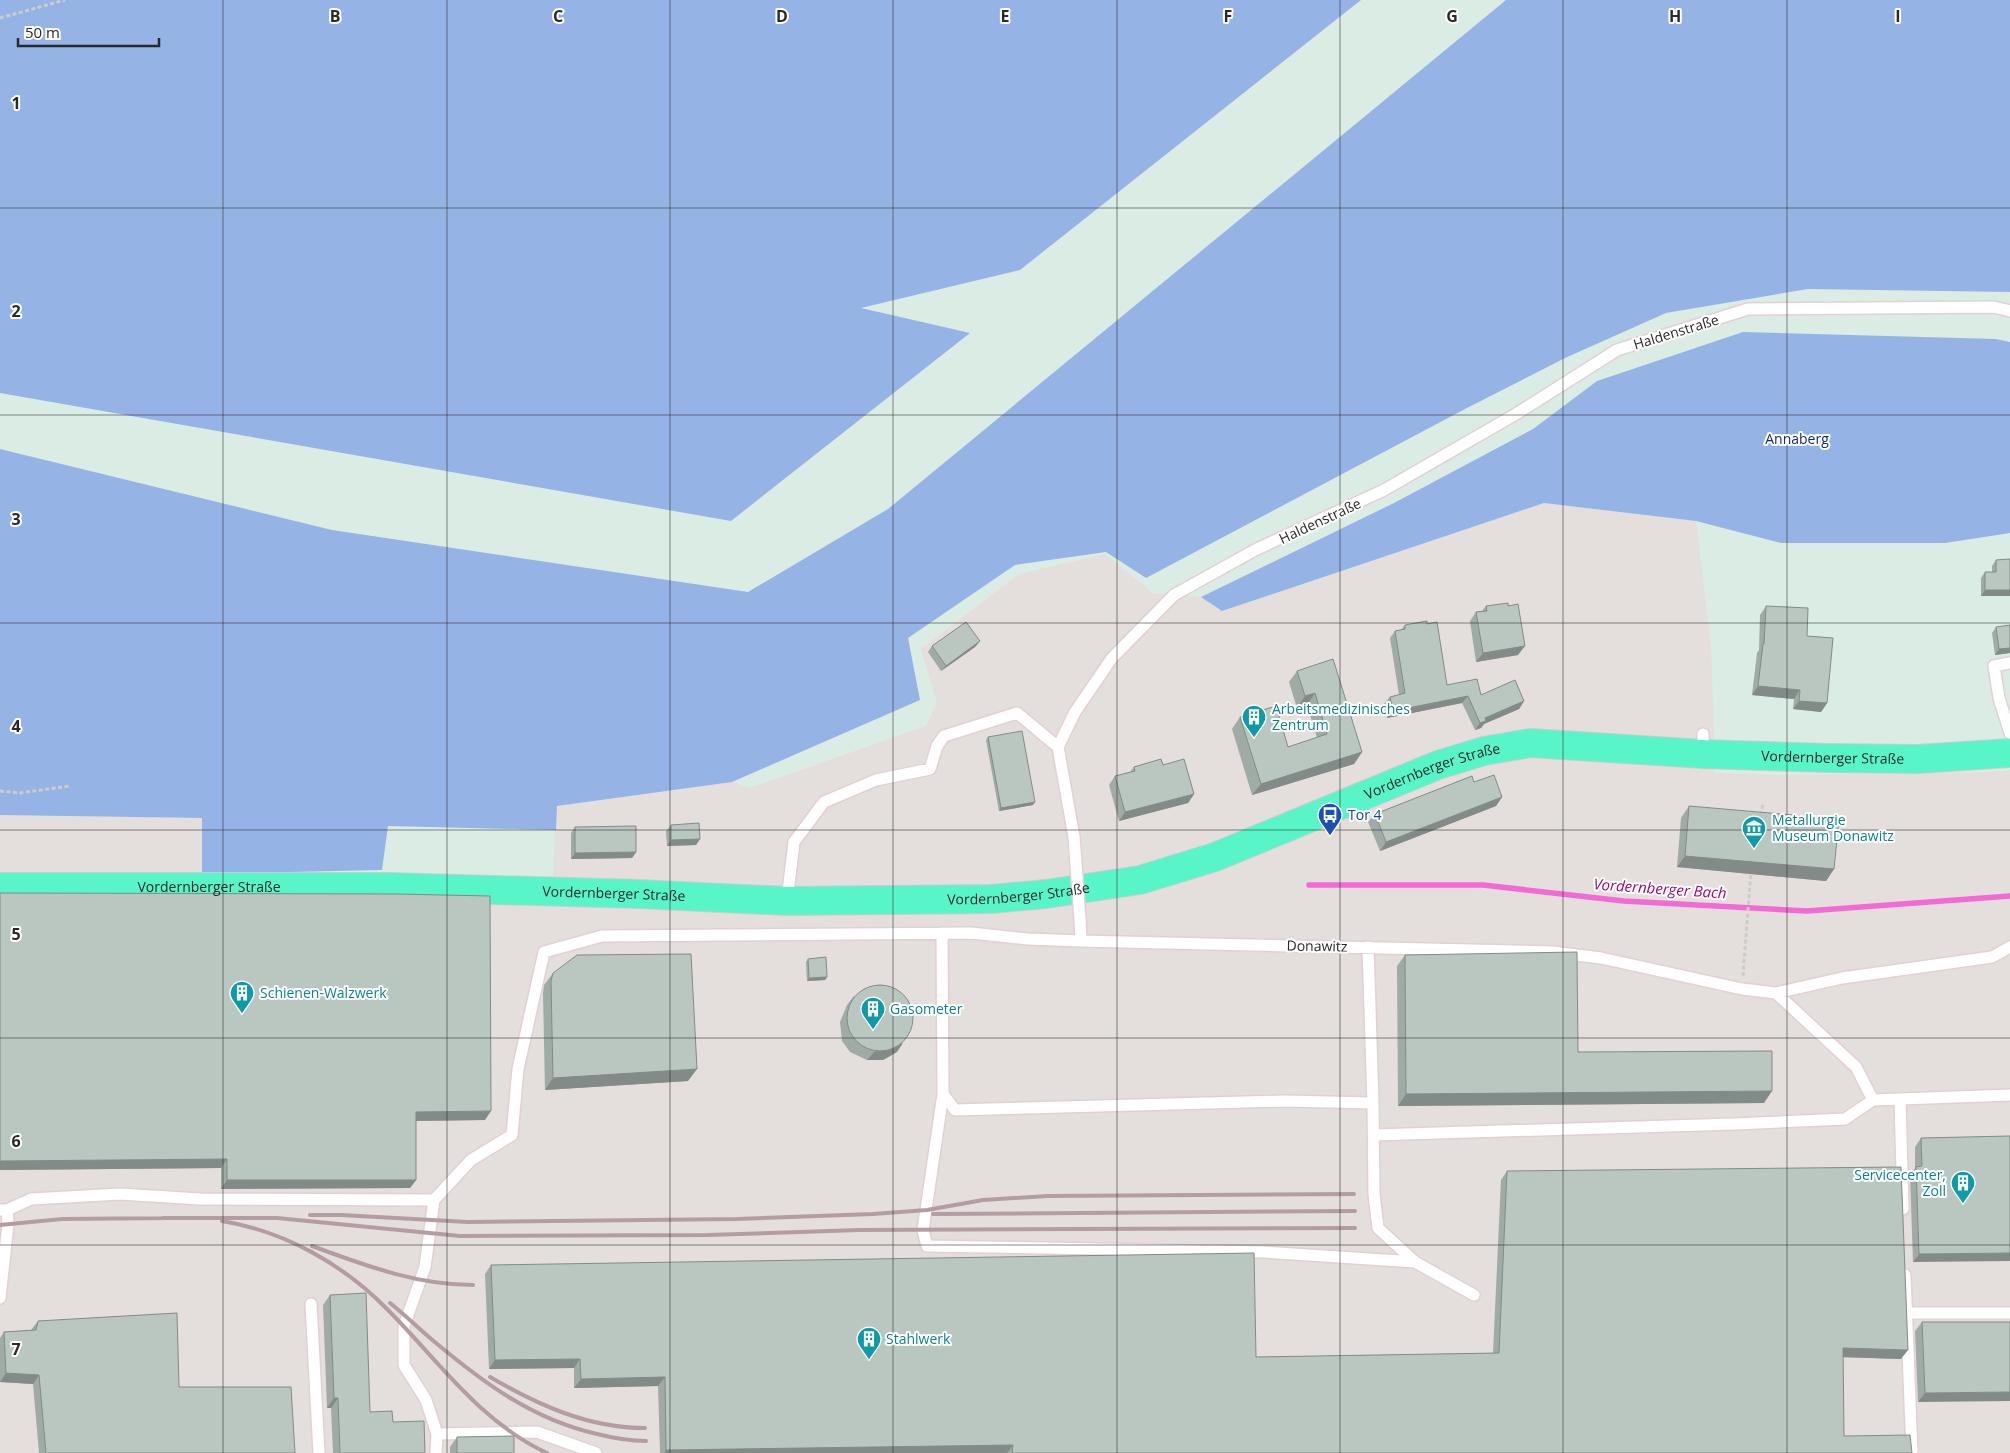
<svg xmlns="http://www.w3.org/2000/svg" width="2010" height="1453" font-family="'Open Sans',sans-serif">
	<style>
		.industrial { fill: #e4dedc }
		.green { fill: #95b4e5 }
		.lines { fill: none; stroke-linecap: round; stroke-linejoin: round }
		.stream { stroke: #f26ad5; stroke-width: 5.5 }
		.lane-casing { stroke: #e3d0d4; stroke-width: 14 }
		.primary-casing { stroke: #ccc; stroke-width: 30 }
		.path { stroke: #ccc; stroke-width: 3; stroke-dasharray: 4 2.5; stroke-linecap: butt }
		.lane { stroke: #fff; stroke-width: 11 }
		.primary { stroke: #57f5c8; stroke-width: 28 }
		.rail { stroke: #b49da2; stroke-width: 4 }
		.lane-bridge-casing { stroke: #e3d0d4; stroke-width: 14; stroke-linecap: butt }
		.lane-bridge { stroke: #fff; stroke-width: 11 }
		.wall { fill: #a0aba6 }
		.shaded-wall { fill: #828b87 }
		.building { fill: #bac7c1; stroke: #828b87 }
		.grid { fill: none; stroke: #292929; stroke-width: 1; stroke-opacity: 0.55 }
		.labels { text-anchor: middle; stroke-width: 4; stroke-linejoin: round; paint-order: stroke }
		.street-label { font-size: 14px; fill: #292929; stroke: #fff }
		.park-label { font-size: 14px; fill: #172c68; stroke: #fff }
		.culture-label { font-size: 14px; fill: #0d838f; stroke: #fff; text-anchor: start }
		.transit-label { font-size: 14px; fill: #164399; stroke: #fff; text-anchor: start }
		.water-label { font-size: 15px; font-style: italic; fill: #9e0972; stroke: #fff }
		.grid-label { font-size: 16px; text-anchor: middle; font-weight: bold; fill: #292929; stroke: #fff; stroke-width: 4; stroke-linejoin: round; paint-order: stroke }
	</style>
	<rect width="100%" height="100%" fill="#dbece4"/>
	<path class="industrial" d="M 1544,503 L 1696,521 L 1711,647 L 1714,731 L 1714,773 L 1777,775 L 1987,772 L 2010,770 L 2010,1453 L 0,1453 L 0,895 L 552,900 L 556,806 L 732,782 L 750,788 L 926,726 L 937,702 L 921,649 L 1019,574 L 1105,554 L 1153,593 L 1201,597 L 1222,611 Z
		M 0,815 L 203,818 L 202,874 L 0,876 Z"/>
	<path class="green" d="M 0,0 L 1361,0 L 1020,270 L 861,308 L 970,333 L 731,521 L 0,393 Z
		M 1506,0 L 2010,0 L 2010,292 L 1808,289 L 1666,313 L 1565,358 L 1465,409 L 1146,578 L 1106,552 L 1015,565 L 908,638 L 920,700 L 732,782 L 557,806 L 556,830 L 388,826 L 382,870 L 202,874 L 202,818 L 0,815 L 0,449 L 332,530 L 748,592 L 888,509 Z
		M 1743,332 L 1996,339 L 2010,342 L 2010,533 L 1945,543 L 1781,543 L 1696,521 L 1544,503 L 1222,611 L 1201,597 L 1394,503 L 1533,429 L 1597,381 Z"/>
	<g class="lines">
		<path class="stream" d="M 1309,885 L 1483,885 L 1624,901 L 1807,911 L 2010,896"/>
		<defs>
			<path id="lane" d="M 2010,663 L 1994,666 L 1999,698 L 2010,733
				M 1058,747 L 1075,712 L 1112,658 L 1174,595 L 1255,550 L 1384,490 L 1516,414 L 1617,350 L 1748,309 L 1994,307 L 2010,311
				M 1058,747 L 1074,837
				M 1703,754 L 1703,734
				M 787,901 L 794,842 L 824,802 L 876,780 L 930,769 L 937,746 L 944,736 L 1017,713 L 1058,747
				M 1080,919 L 1081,941
				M 942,933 L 943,1094 L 955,1110 L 1285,1101 L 1373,1103 L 1368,947
				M 1776,993 L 1856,1067 L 1873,1100 L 2010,1095
				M 943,1094 L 923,1230 L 927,1246 L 1264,1252 L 1415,1262
				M 1900,1099 L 1903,1209
				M 1373,1103 L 1374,1194 L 1378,1228 L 1415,1262 L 1474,1295
				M 1374,1135 L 1734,1124 L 1845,1119 L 1873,1100
				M 0,1210 L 7,1210 L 31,1199 L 120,1194 L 200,1199 L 434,1200
				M 1905,1275 L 1912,1453
				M 0,1298 L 8,1224 L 7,1210
				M 311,1304 L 319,1453
				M 1907,1313 L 2010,1313
				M 437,1434 L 537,1432 L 596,1453
				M 436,1453 L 437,1434 L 426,1400 L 404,1365 L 404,1326 L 425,1267 L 434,1200 L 471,1160 L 512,1135 L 518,1069 L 544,952 L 602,936 L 971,933 L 1028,939 L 1081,941 L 1553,952 L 1601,958 L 1742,989 L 1776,993 L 1842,978 L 1992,957 L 2010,947"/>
			<g id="primary">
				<path id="s1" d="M 0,887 L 388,887 L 638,894 L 787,901 L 991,899 L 1046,894 L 1140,880 L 1215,857 L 1438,765 L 1484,751 L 1530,743 L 1703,754 L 1828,758 L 1918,759 L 2010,753"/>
			</g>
		</defs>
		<use href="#lane" class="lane-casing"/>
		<use href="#primary" class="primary-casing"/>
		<path class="path" d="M 0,18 L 65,0
			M 0,791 L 19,793 L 70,786
			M 1760,815 L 1763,805
			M 1743,976 L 1751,870"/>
		<use href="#lane" class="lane"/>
		<use href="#primary" class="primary"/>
		<path class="rail" d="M 933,1214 L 1355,1211
			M 310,1215 L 341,1215 L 468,1222 L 737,1219 L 873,1214 L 927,1210 L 983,1200 L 1048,1196 L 1354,1194
			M 163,1218 L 277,1218 L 460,1236 L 708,1235 L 859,1230 L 1355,1228
			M 222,1221 C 284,1231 343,1264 387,1309 C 438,1360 480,1422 547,1453
			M 0,1225 L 62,1219 L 170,1218
			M 312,1246 C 364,1265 416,1285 473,1285
			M 390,1303 C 404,1314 417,1327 430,1338 C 481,1381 531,1419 597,1434 C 613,1438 629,1441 646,1441
			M 490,1377 C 538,1405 588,1428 645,1428"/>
		<defs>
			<path id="lane-bridge" d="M 1074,837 L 1080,919"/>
		</defs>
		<use href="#lane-bridge" class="lane-bridge-casing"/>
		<use href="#lane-bridge" class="lane-bridge"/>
	</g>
	<path class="wall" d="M 2010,559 L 2010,596 L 1981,596 L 1981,578 L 1985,572 L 1992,572 L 1992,566 L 1996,560 Z
		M 1486,606 L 1508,606 L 1518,655 L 1476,662 L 1470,621 L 1476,612 L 1482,611 Z
		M 1766,606 L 1807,636 L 1827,703 L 1821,712 L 1793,709 L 1794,699 L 1752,695 L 1757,653 L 1759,650 L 1760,615 Z
		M 1427,624 L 1447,685 L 1481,695 L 1524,701 L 1519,709 L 1484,724 L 1481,728 L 1475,730 L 1462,703 L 1387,718 L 1384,704 L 1390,697 L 1399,695 L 1390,638 L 1395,631 L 1401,630 L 1405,625 Z
		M 1996,627 L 2010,653 L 1995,655 L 1992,633 Z
		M 980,641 L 975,647 L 941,671 L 928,652 L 932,646 Z
		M 1297,671 L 1362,752 L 1354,764 L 1252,795 L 1232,729 L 1240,717 L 1288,747 L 1317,738 L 1307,705 L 1297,708 L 1289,682 Z
		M 988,737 L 1033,805 L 999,811 L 986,740 Z
		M 1163,765 L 1194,794 L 1188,803 L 1119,821 L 1109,785 L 1115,776 L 1130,772 L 1134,767 Z
		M 1474,782 L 1502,797 L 1496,806 L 1380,851 L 1368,822 L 1375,814 Z
		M 1689,806 L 1834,869 L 1826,881 L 1677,867 L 1681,818 Z
		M 671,825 L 700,839 L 696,845 L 667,846 L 666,831 Z
		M 575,827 L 636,852 L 632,858 L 571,859 L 571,833 Z
		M 0,893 L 485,1120 L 416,1121 L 416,1180 L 410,1188 L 221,1189 L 221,1168 L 0,1170 Z
		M 1405,955 L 1578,1052 L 1764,1103 L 1398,1106 L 1397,966 Z
		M 808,959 L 827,977 L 825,980 L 807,981 L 806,962 Z
		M 553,973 L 688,1081 L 545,1090 L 543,993 L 544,985 Z
		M 854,996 L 897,1052 L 883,1060 L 867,1060 L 850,1052 L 842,1041 L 840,1022 L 847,1005 Z
		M 2010,1136 L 1913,1262 L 1910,1175 L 1915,1168 L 1915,1147 L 1921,1138 Z
		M 1507,1171 L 1901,1359 L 1843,1357 L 1844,1436 L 1912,1453 L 660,1453 L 658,1386 L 574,1388 L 574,1368 L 489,1369 L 485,1274 L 491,1265 L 1256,1357 L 1493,1353 L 1501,1180 Z
		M 330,1295 L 370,1412 L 393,1422 L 425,1453 L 333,1453 L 331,1408 L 327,1408 L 323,1305 Z
		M 38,1321 L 179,1387 L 295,1453 L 39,1453 L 33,1384 L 0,1382 L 0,1338 L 4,1332 L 31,1330 Z
		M 1922,1322 L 2010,1322 L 1918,1402 L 1915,1331 Z
		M 457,1437 L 514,1453 L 450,1453 L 450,1447 Z"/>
	<path class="shaded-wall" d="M 1985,590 L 2010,590 L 2010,596 L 1981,596 Z
		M 980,641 L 975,647 L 941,671 L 946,666 Z
		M 1525,646 L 1518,655 L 1476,662 L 1483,653 Z
		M 2010,648 L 2010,653 L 1995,655 L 1999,649 Z
		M 1758,686 L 1800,690 L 1794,699 L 1752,695 Z
		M 1315,693 L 1307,705 L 1297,708 L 1305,696 Z
		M 1468,696 L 1462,703 L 1387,718 L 1393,711 Z
		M 1524,701 L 1519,709 L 1484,724 L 1481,728 L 1475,730 L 1480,723 L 1485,718 Z
		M 1799,701 L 1827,703 L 1821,712 L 1793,709 Z
		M 1362,752 L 1354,764 L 1252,795 L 1261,784 Z
		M 1194,794 L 1188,803 L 1119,821 L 1125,812 Z
		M 1502,797 L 1496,806 L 1380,851 L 1386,842 Z
		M 1035,802 L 1033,805 L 999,811 L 1001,808 Z
		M 700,839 L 696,845 L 667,846 L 671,840 Z
		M 636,852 L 632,858 L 571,859 L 575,853 Z
		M 1685,856 L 1834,869 L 1826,881 L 1677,867 Z
		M 827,977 L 825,980 L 807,981 L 809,978 Z
		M 903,1043 L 897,1052 L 883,1060 L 867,1060 L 874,1052 Z
		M 697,1069 L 688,1081 L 545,1090 L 553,1078 Z
		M 1772,1091 L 1764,1103 L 1398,1106 L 1406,1094 Z
		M 491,1111 L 485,1120 L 410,1121 L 416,1112 Z
		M 227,1159 L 221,1168 L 0,1170 L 0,1161 Z
		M 227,1180 L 416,1180 L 410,1188 L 221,1189 Z
		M 2010,1253 L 2010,1261 L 1913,1262 L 1919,1254 Z
		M 1843,1348 L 1908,1350 L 1901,1359 L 1837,1357 Z
		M 580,1359 L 574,1368 L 489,1369 L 495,1360 Z
		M 6,1373 L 39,1375 L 33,1384 L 0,1382 Z
		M 665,1377 L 658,1386 L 574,1388 L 581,1379 Z
		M 2010,1392 L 2010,1401 L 1918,1402 L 1925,1393 Z
		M 334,1398 L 338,1398 L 331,1408 L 327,1408 Z
		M 1013,1445 L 1007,1453 L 664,1453 L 666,1450 Z"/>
	<path class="building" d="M 2010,559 L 2010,590 L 1985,590 L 1985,572 L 1996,572 L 1996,560 Z
		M 1508,603 L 1508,606 L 1518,604 L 1525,646 L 1483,653 L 1476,612 L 1487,611 L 1486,606 Z
		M 1766,606 L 1808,608 L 1807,636 L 1833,638 L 1827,703 L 1799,701 L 1800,690 L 1758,686 L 1763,644 L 1764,644 Z
		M 1427,621 L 1427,624 L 1437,622 L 1447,685 L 1477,679 L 1481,695 L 1515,680 L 1524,701 L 1485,718 L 1486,721 L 1480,723 L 1468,696 L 1393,711 L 1390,697 L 1405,693 L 1395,631 L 1405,629 L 1405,625 Z
		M 966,622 L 980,641 L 946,666 L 932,646 Z
		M 2010,625 L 2010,648 L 1999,649 L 1996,627 Z
		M 1333,659 L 1362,752 L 1261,784 L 1240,717 L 1276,706 L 1288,747 L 1327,734 L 1315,693 L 1305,696 L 1297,671 Z
		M 1022,731 L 1035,802 L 1001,808 L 988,737 Z
		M 1161,759 L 1163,765 L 1184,759 L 1194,794 L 1125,812 L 1115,776 L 1135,771 L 1134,767 Z
		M 1494,775 L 1502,797 L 1386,842 L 1375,814 L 1472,776 L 1474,782 Z
		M 1689,806 L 1839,819 L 1834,869 L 1685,856 Z
		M 699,823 L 700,839 L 671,840 L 671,825 Z
		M 636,826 L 636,852 L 575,853 L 575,827 Z
		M 0,893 L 394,894 L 490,896 L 491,1111 L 416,1112 L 416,1180 L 227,1180 L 227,1159 L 0,1161 Z
		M 1577,952 L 1578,1052 L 1772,1051 L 1772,1091 L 1406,1094 L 1405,955 Z
		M 691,954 L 697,1069 L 553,1078 L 551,981 L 553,973 L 577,955 Z
		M 826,957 L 827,977 L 809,978 L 808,959 Z
		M847 1018a33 33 0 1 1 66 0a33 33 0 1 1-66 0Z
		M 2010,1136 L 2010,1253 L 1919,1254 L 1916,1167 L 1922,1166 L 1921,1138 Z
		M 1901,1167 L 1908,1350 L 1843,1348 L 1844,1436 L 1910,1435 L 1912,1453 L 1012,1453 L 1013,1445 L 666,1450 L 665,1377 L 581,1379 L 580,1359 L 495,1360 L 491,1265 L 1254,1253 L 1256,1357 L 1499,1353 L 1507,1171 Z
		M 366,1293 L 370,1412 L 392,1411 L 393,1422 L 424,1421 L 425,1453 L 340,1453 L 338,1398 L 334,1398 L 330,1295 Z
		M 177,1313 L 179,1387 L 291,1387 L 295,1453 L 46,1453 L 39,1375 L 6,1373 L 4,1332 L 36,1330 L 38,1321 Z
		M 1922,1322 L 2010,1322 L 2010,1392 L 1925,1393 Z
		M 514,1436 L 514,1453 L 457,1453 L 457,1437 Z"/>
	<path class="grid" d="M 223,0 L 223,1453M 447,0 L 447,1453M 670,0 L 670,1453M 893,0 L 893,1453M 1117,0 L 1117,1453M 1340,0 L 1340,1453M 1563,0 L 1563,1453M 1787,0 L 1787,1453M 0,208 L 2010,208M 0,415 L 2010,415M 0,623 L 2010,623M 0,830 L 2010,830M 0,1038 L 2010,1038M 0,1245 L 2010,1245"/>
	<defs>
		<symbol id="building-pin" viewBox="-11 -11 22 30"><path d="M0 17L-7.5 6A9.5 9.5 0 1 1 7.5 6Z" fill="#0f9aa8" stroke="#fff"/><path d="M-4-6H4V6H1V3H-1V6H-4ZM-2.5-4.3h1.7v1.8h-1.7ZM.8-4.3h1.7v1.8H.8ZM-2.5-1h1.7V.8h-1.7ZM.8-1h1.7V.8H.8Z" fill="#fff"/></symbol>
		<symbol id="bus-pin" viewBox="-11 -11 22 30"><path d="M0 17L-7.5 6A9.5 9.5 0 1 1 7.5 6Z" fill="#1a4fb4" stroke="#fff"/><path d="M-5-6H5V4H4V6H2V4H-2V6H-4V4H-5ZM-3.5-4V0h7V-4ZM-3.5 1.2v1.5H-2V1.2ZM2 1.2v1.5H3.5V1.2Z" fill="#fff"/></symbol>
		<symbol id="museum-pin" viewBox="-11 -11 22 30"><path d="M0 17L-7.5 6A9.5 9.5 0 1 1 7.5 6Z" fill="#0f9aa8" stroke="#fff"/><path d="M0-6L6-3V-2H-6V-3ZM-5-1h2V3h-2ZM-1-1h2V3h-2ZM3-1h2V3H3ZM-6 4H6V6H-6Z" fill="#fff"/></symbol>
	</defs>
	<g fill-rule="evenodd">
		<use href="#building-pin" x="1240" y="703" width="28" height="38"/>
		<use href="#bus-pin" x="1316" y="801" width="28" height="38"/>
		<use href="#museum-pin" x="1740" y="814" width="28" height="38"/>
		<use href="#building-pin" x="228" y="979" width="28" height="38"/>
		<use href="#building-pin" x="859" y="995" width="28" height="38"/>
		<use href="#building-pin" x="1949" y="1169" width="28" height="38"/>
		<use href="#building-pin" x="855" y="1325" width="28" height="38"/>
	</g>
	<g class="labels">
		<g class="street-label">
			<text transform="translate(1676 332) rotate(-17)" y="5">Haldenstraße</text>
			<text transform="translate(1320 521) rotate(-25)" y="5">Haldenstraße</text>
			<text dy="5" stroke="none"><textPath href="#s1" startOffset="1859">Vordernberger Straße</textPath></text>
			<text dy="5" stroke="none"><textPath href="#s1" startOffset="1454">Vordernberger Straße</textPath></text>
			<text dy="5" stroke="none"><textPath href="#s1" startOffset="209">Vordernberger Straße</textPath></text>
			<text dy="5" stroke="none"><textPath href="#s1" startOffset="614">Vordernberger Straße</textPath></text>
			<text dy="5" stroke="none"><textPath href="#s1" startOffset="1019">Vordernberger Straße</textPath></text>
			<text transform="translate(1317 946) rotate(1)" y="5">Donawitz</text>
		</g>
		<g class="park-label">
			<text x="1797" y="444">Annaberg</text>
		</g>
		<g class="culture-label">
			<text x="1272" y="714">Arbeitsmedizinisches<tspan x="1272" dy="16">Zentrum</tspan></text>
			<text x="1772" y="825">Metallurgie<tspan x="1772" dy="16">Museum Donawitz</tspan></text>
			<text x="260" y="998">Schienen-Walzwerk</text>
			<text x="890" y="1014">Gasometer</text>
			<text x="1946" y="1180" text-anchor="end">Servicecenter,<tspan x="1946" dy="16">Zoll</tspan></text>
			<text x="886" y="1344">Stahlwerk</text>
		</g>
		<g class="transit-label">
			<text x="1348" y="820">Tor 4</text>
		</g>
		<g class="water-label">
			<text transform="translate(1660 889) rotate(4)" y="5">Vordernberger Bach</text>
		</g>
	</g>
	<g class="grid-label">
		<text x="335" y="22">B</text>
		<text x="558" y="22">C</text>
		<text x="782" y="22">D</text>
		<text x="1005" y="22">E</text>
		<text x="1228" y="22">F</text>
		<text x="1452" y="22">G</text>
		<text x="1675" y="22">H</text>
		<text x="1898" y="22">I</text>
		<text x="16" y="109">1</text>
		<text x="16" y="317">2</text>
		<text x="16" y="525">3</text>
		<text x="16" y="732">4</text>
		<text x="16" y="940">5</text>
		<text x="16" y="1147">6</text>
		<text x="16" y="1355">7</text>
	</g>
	<path d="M18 38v8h141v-8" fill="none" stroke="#292929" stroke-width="2.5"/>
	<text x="25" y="38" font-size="15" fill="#292929" stroke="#ffffff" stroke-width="4" paint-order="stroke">50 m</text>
</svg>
